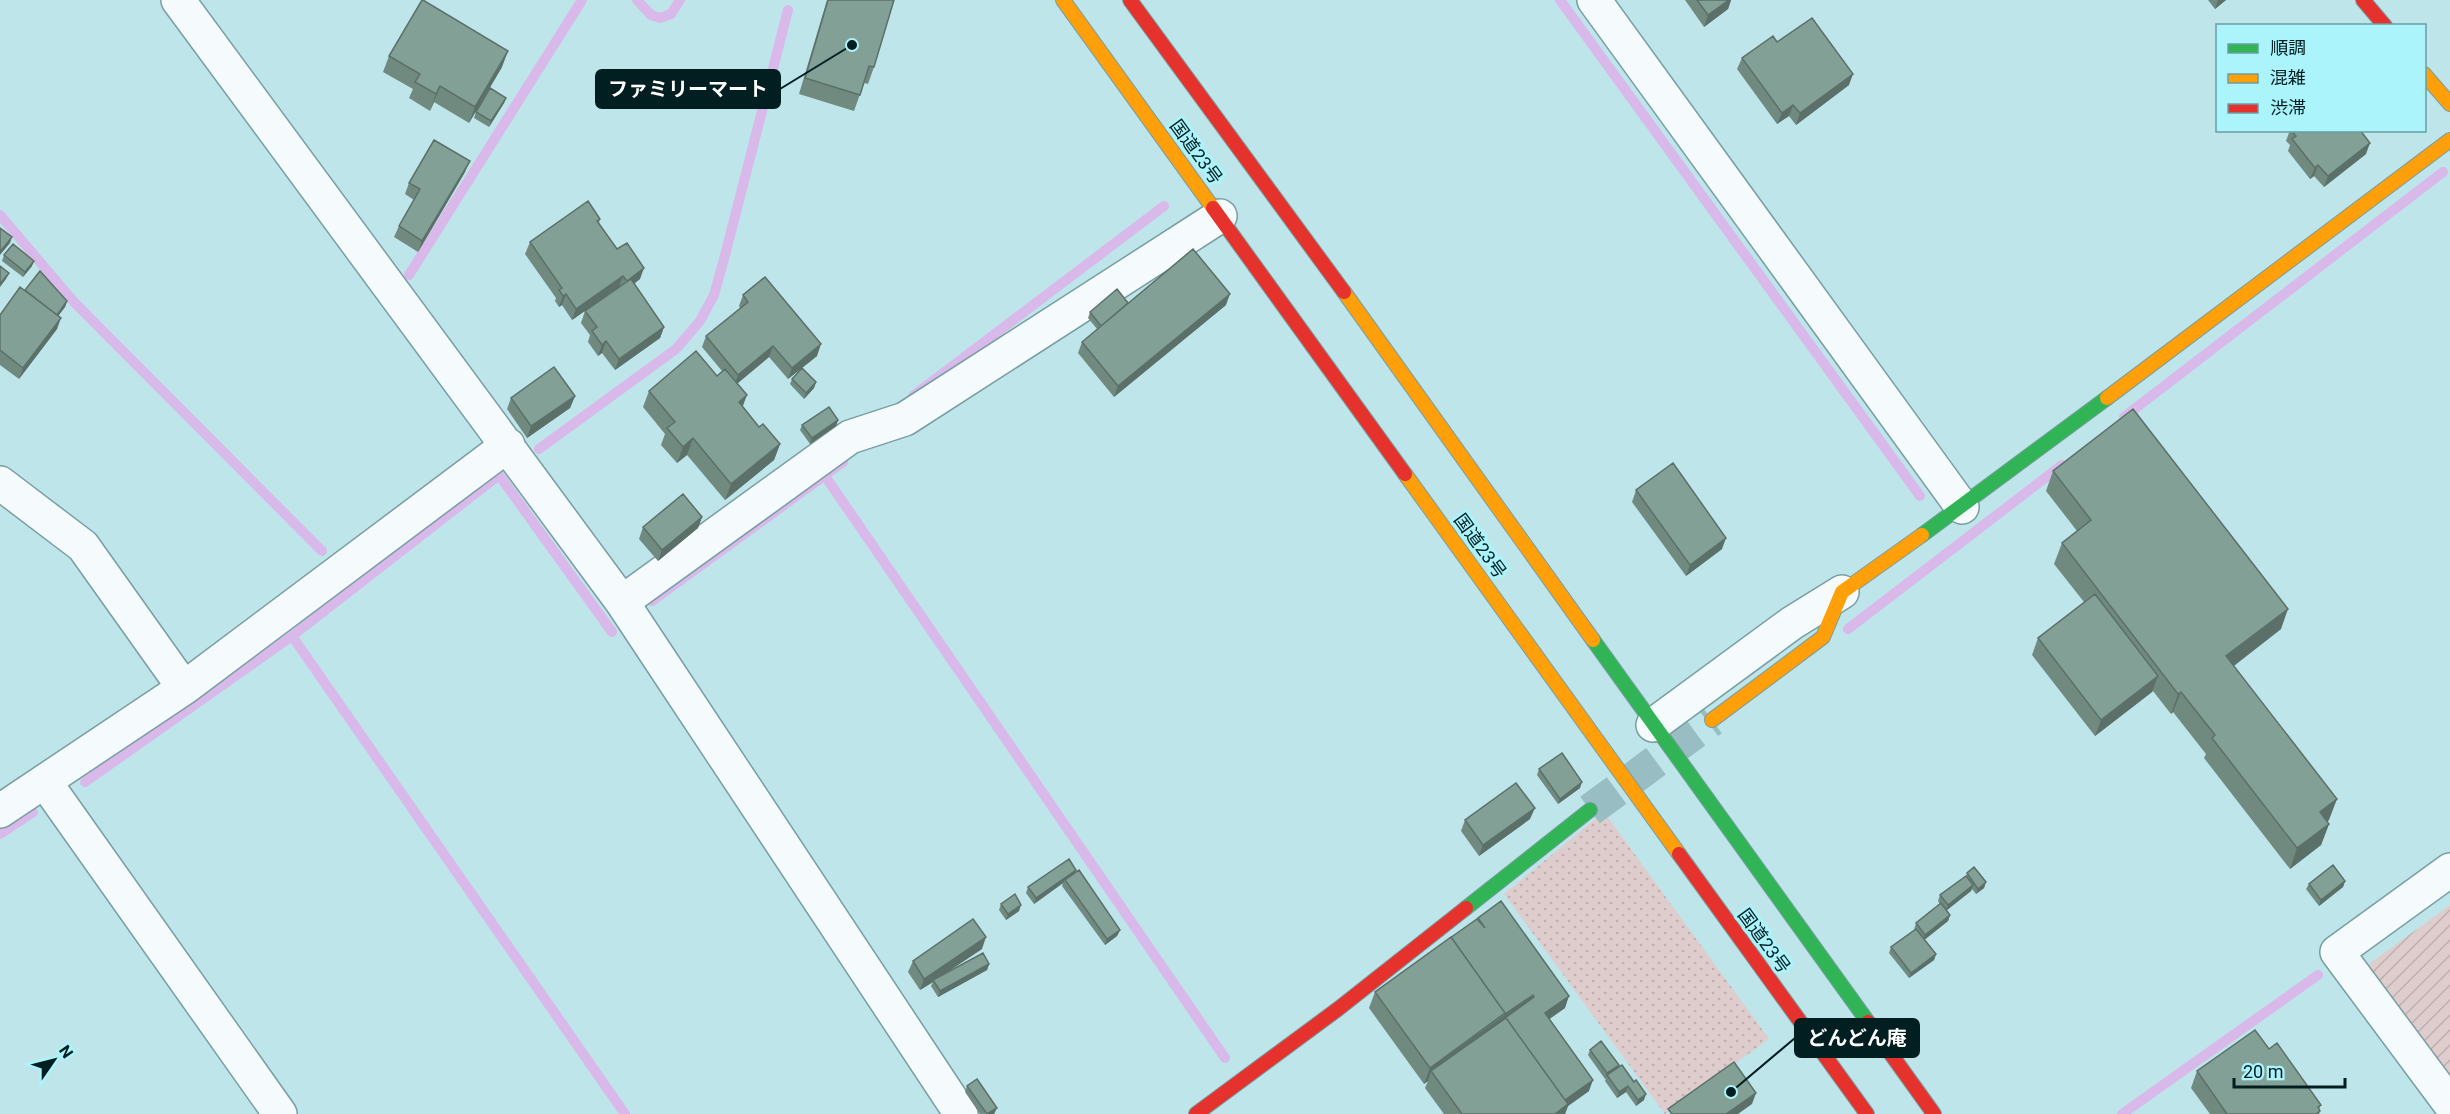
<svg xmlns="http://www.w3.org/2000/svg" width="2450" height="1114" font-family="Roboto,'Noto Sans JP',sans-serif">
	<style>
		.grass { fill: url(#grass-dots) }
		.garden { fill: url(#garden-furrows) }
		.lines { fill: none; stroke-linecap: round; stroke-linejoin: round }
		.stream { stroke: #d9b8ea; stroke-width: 10 }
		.secondary-tunnel { stroke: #98bdc2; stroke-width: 33; stroke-dasharray: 33 16; stroke-linecap: butt }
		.street-casing { stroke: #789ea2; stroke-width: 36 }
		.fast-casing { stroke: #789ea2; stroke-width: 16 }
		.slow-casing { stroke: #789ea2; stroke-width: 16 }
		.jam-casing { stroke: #789ea2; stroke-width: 16 }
		.street { stroke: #f5fbfc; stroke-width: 33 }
		.fast { stroke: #30b455; stroke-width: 14 }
		.slow { stroke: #ff9f0a; stroke-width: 14 }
		.jam { stroke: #e5322d; stroke-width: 14 }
		.wall { fill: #708a80 }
		.shaded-wall { fill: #5b7068 }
		.building { fill: #82a095; stroke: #5b7068; stroke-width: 1.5 }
		.labels { text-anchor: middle; stroke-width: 6; stroke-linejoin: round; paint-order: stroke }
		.street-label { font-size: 18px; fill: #011e21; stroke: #acf4fc }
		.leader { fill: none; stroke: #011e21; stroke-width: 2 }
		.callout-dot { fill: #011e21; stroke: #acf4fc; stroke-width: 2 }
		.callout { fill: #011e21; stroke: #011e21; stroke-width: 2 }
		.callout-label { font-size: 20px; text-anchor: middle; font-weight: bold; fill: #fff }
	</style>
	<defs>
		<pattern id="grass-dots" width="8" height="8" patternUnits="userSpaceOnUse" patternTransform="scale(1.5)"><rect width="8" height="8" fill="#dfcdcd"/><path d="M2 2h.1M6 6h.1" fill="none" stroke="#beb0b0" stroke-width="1.8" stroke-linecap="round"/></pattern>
		<pattern id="garden-furrows" width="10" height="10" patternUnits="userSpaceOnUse" patternTransform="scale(1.5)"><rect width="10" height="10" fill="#dfcdcd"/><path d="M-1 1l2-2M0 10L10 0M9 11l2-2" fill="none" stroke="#beb0b0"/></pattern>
	</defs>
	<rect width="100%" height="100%" fill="#bee5ea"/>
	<path class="grass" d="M 1604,812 L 1769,1039 L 1665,1114 L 1504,894 Z"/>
	<path class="garden" d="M 2450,905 L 2450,1085 L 2362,969 Z"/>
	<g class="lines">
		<path class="stream" d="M 637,0 L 651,15 L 660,18 L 671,14 L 680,0
			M 1560,0 L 1920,496
			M 0,215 L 74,302 L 322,551
			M 409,275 L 582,0
			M 913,396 L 1164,206
			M 2124,417 L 2443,172
			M 539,449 L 676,349 L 700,321 L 714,295 L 724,259 L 788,10
			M 825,476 L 1225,1058
			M 652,601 L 843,462
			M 1848,629 L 2062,465
			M 292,636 L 625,1114
			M 85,782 L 292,636 L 499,475 L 612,632
			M 0,834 L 33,812
			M 2122,1114 L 2318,975"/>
		<path class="secondary-tunnel" d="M 1590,810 L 1712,720"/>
		<defs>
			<path id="street" d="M 178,0 L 622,602 L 961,1114
				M 1594,0 L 1962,507
				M 0,483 L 83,546 L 184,688
				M 622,602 L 850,437 L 905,419 L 1220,216
				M 1653,725 L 1792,623 L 1842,592
				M 45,782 L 280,1114
				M 0,811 L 184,688 L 508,445
				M 2450,870 L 2337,952 L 2450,1104"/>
			<path id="fast" d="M 1922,535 L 2107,398
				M 1593,640 L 1868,1022
				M 1466,908 L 1590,810"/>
			<path id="slow" d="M 1063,0 L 1213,208
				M 2424,74 L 2450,104
				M 1344,292 L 1593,640
				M 2107,398 L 2450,140
				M 1405,474 L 1679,854
				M 1712,720 L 1823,637 L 1842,592 L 1922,535"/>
			<path id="jam" d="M 1130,0 L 1344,292
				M 2363,0 L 2385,26
				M 1213,208 L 1405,474
				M 1679,854 L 1867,1114
				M 1868,1022 L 1934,1114
				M 1196,1114 L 1338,1009 L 1466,908"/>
		</defs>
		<use href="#street" class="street-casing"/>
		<use href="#fast" class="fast-casing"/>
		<use href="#slow" class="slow-casing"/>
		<use href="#jam" class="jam-casing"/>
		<use href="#street" class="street"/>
		<use href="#fast" class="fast"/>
		<use href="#slow" class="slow"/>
		<use href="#jam" class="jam"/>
	</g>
	<path class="wall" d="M 827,0 L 894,0 L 874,67 L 868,84 L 864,83 L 854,111 L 799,94 Z
		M 1685,0 L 1731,0 L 1728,9 L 1704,27 Z
		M 2208,0 L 2226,0 L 2215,9 Z
		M 389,56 L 502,67 L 469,123 L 434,102 L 430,111 L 409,98 L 413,89 L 383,72 Z
		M 1742,58 L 1849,85 L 1796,125 L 1789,116 L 1777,124 L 1737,69 Z
		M 506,98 L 504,103 L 489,127 L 474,118 L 476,112 Z
		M 2290,130 L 2362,130 L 2366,154 L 2324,187 L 2314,176 L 2310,179 L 2288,151 L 2290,145 L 2286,141 Z
		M 465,172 L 418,252 L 394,237 L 399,226 L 414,200 L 405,194 L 409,183 Z
		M 600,219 L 599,223 L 617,249 L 640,279 L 634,284 L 664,327 L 660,338 L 615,370 L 602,353 L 598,356 L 588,342 L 590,335 L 581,323 L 585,311 L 619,287 L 572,320 L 562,305 L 559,307 L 555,301 L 556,298 L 525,254 L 530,242 Z
		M 4,255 L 32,266 L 23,277 L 2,261 Z
		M 25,291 L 67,301 L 65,307 L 58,316 L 57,329 L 19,379 L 0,365 L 0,315 Z
		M 743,295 L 817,356 L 788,379 L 769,357 L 737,384 L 743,407 L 759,427 L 780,444 L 774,460 L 725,500 L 687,455 L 677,463 L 661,445 L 665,434 L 643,407 L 649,391 L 717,376 L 722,371 L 702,347 L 706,336 L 740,308 L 739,306 Z
		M 1128,303 L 1226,305 L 1114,397 L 1078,353 L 1082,342 L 1097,329 L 1088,318 L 1090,312 Z
		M 792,379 L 816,382 L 814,388 L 804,399 L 790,384 Z
		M 575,396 L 570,408 L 527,438 L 507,409 L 511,398 Z
		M 838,420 L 836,426 L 810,444 L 800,430 L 802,425 Z
		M 2053,471 L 2281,629 L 2234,666 L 2329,820 L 2327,821 L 2329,824 L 2321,845 L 2290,869 L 2204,758 L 2206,754 L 2173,712 L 2171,714 L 2153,691 L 2152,692 L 2095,736 L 2032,655 L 2038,638 L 2084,602 L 2054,564 L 2062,543 L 2077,531 L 2046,491 Z
		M 1636,490 L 1722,549 L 1686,576 L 1632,502 Z
		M 702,517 L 698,528 L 658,561 L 639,539 L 643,527 Z
		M 1539,769 L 1580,788 L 1558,804 L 1537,775 Z
		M 1530,819 L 1479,856 L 1461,831 L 1465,820 Z
		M 1075,873 L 1120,930 L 1117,936 L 1105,945 L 1062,886 L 1063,883 L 1034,904 L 1026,893 L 1028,887 Z
		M 1967,873 L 1986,882 L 1984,888 L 1976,894 L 1972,889 L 1971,891 L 1946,910 L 1950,915 L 1948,921 L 1924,940 L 1936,954 L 1934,960 L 1909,978 L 1889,953 L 1891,947 L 1914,930 L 1916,923 L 1940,904 L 1938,901 L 1940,895 L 1966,876 Z
		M 2345,881 L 2343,887 L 2319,906 L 2306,889 L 2309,884 Z
		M 1001,904 L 1019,911 L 1006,920 L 999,910 Z
		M 1478,918 L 1565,1008 L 1549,1019 L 1589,1091 L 1568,1106 L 1565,1114 L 1444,1114 L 1425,1088 L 1428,1081 L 1424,1084 L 1369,1008 L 1375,992 L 1477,919 Z
		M 982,949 L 944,974 L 989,964 L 987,970 L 938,997 L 931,986 L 933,982 L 920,990 L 908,972 L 913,961 Z
		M 2269,1049 L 2321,1105 L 2319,1109 L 2320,1111 L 2319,1114 L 2210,1114 L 2191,1088 L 2197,1071 Z
		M 1590,1050 L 1619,1065 L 1617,1068 L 1644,1100 L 1636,1106 L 1626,1092 L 1617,1098 L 1605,1081 L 1606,1078 L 1605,1079 L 1588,1055 Z
		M 967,1086 L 995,1113 L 980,1114 L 965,1092 Z"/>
	<path class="shaded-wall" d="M 1729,0 L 1731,0 L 1728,9 L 1704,27 L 1708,15 Z
		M 2218,0 L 2226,0 L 2215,9 Z
		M 508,51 L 502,67 L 469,123 L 475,107 Z
		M 1853,74 L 1849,85 L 1796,125 L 1800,113 Z
		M 440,86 L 434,102 L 430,111 L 436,94 Z
		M 506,98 L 504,103 L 489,127 L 491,121 Z
		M 1793,105 L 1789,116 L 1777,124 L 1782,113 Z
		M 2370,143 L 2366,154 L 2324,187 L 2328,176 Z
		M 470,161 L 465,172 L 418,252 L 422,241 Z
		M 2318,165 L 2314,176 L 2310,179 L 2315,168 Z
		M 12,237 L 10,243 L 0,255 L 0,252 Z
		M 34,261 L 32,266 L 23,277 L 25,272 Z
		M 644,268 L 640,279 L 622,292 L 627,281 Z
		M 9,273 L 6,279 L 0,287 L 0,284 Z
		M 623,276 L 619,287 L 572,320 L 576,309 Z
		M 566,294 L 562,305 L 559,307 L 563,296 Z
		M 1230,294 L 1226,305 L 1114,397 L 1118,386 Z
		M 67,301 L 65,307 L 55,320 L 57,315 Z
		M 61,318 L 57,329 L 19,379 L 23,368 Z
		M 664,327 L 660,338 L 615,370 L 619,359 Z
		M 606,341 L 602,353 L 598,356 L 602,345 Z
		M 821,344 L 817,356 L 788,379 L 792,368 Z
		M 773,346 L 769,357 L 734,386 L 738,375 Z
		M 816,382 L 814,388 L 804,399 L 806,393 Z
		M 747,395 L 741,411 L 739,402 Z
		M 575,396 L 570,408 L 527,438 L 531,426 Z
		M 838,420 L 836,426 L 810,444 L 812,438 Z
		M 693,438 L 687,455 L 677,463 L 683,447 Z
		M 780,444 L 774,460 L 725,500 L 731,484 Z
		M 702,517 L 698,528 L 658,561 L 662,550 Z
		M 1726,538 L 1722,549 L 1686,576 L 1690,565 Z
		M 2288,609 L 2281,629 L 2219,677 L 2226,656 Z
		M 2158,676 L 2152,692 L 2095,736 L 2101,720 Z
		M 2181,692 L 2173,712 L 2171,714 L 2178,694 Z
		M 1582,782 L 1580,788 L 1558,804 L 1560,799 Z
		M 2337,799 L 2329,820 L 2312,833 L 2320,812 Z
		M 1535,808 L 1530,819 L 1479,856 L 1483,845 Z
		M 2329,824 L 2321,845 L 2290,869 L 2297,848 Z
		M 1076,870 L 1074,876 L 1065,880 L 1063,883 L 1034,904 L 1036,898 Z
		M 2345,881 L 2343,887 L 2319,906 L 2321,900 Z
		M 1986,882 L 1984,888 L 1976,894 L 1978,889 Z
		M 1973,885 L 1971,891 L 1946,911 L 1948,905 Z
		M 1021,905 L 1019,911 L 1006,920 L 1008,914 Z
		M 1950,915 L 1948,921 L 1923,941 L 1925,935 Z
		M 1120,930 L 1117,936 L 1105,945 L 1107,939 Z
		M 986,937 L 982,949 L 934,981 L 933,980 L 933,982 L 920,990 L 924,979 Z
		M 1936,954 L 1934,960 L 1909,978 L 1911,973 Z
		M 989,964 L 987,970 L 938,997 L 940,991 Z
		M 1533,995 L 1529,1006 L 1431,1071 L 1428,1081 L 1424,1084 L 1430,1068 Z
		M 1569,996 L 1565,1008 L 1541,1025 L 1545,1013 Z
		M 1619,1065 L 1617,1070 L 1607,1075 L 1605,1079 L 1607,1073 Z
		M 1593,1080 L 1589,1091 L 1568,1106 L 1565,1114 L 1555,1114 L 1564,1100 Z
		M 1628,1086 L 1626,1092 L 1617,1098 L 1619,1092 Z
		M 1756,1093 L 1752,1104 L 1738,1114 L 1726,1114 Z
		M 1646,1094 L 1644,1100 L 1636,1106 L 1638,1100 Z
		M 997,1108 L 994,1114 L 987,1114 Z"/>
	<path class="building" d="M 422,0 L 423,0 L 508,51 L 475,107 L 440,86 L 436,94 L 415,82 L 420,74 L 389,56 Z
		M 828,0 L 894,0 L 874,67 L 869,66 L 860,95 L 805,78 Z
		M 1697,0 L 1729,0 L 1708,15 Z
		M 1812,18 L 1853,74 L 1800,113 L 1793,105 L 1782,113 L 1742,58 L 1773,36 L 1777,42 Z
		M 490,88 L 506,98 L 491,121 L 476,112 Z
		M 2291,130 L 2360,130 L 2370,143 L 2328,176 L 2318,165 L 2315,168 L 2292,139 L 2296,136 Z
		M 434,140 L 470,161 L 422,241 L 399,226 L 420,189 L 409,183 Z
		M 588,201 L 600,219 L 597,221 L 617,249 L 627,243 L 644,268 L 627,281 L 623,276 L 576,309 L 566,294 L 563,296 L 559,290 L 562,288 L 530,242 Z
		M 0,228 L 12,237 L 0,252 Z
		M 13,244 L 34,261 L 25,272 L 4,255 Z
		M 1193,249 L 1230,294 L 1118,386 L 1082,342 Z
		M 0,266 L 9,273 L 0,284 Z
		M 40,271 L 67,301 L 57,315 L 25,290 Z
		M 765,277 L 821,344 L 792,368 L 773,346 L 738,375 L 706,336 L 748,302 L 743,295 Z
		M 631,279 L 664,327 L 619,359 L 606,341 L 602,345 L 592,331 L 597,327 L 585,311 Z
		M 20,287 L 61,318 L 23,368 L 0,350 L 0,315 Z
		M 1117,289 L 1128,303 L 1101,326 L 1090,312 Z
		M 696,351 L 717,376 L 725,369 L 747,395 L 739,402 L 759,427 L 763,424 L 780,444 L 731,484 L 693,438 L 683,447 L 667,428 L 675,422 L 649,391 Z
		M 554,367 L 575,396 L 531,426 L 511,398 Z
		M 802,368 L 816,382 L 806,393 L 792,379 Z
		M 829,407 L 838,420 L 812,438 L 802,425 Z
		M 2133,409 L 2288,609 L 2226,656 L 2337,799 L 2320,812 L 2329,824 L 2297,848 L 2212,738 L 2215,735 L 2181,692 L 2178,694 L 2062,543 L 2091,520 L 2053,471 Z
		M 1673,463 L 1726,538 L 1690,565 L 1636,490 Z
		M 683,494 L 702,517 L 662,550 L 643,527 Z
		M 2095,594 L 2158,676 L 2101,720 L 2038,638 Z
		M 1562,753 L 1582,782 L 1560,799 L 1539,769 Z
		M 1516,783 L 1535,808 L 1483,845 L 1465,820 Z
		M 1069,859 L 1076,870 L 1036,898 L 1028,887 Z
		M 2333,865 L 2345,881 L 2321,900 L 2309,884 Z
		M 1974,867 L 1986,882 L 1978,889 L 1967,873 Z
		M 1079,870 L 1120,930 L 1107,939 L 1065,880 Z
		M 1966,876 L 1973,885 L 1948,905 L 1940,895 Z
		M 1015,894 L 1021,905 L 1008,914 L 1001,904 Z
		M 1501,901 L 1569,996 L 1545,1013 L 1593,1080 L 1565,1100 L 1506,1018 L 1505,1018 L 1534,997 L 1533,995 L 1505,1014 L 1505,1013 L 1451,937 L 1450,938 L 1477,919 L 1485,928 L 1478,918 Z
		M 1941,903 L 1950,915 L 1925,935 L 1916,923 Z
		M 973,919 L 986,937 L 924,979 L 913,961 Z
		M 1916,929 L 1936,954 L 1911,973 L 1891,947 Z
		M 1451,937 L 1505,1013 L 1430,1068 L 1375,992 Z
		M 983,953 L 989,964 L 940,991 L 933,980 Z
		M 1506,1018 L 1568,1104 L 1555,1114 L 1462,1114 L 1431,1071 Z
		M 2255,1030 L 2269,1049 L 2277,1043 L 2321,1105 L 2318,1107 L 2320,1111 L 2316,1114 L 2227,1114 L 2197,1071 Z
		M 1601,1041 L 1619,1065 L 1607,1073 L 1590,1050 Z
		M 1734,1062 L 1756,1093 L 1726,1114 L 1672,1114 L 1668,1109 Z
		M 1622,1065 L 1634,1082 L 1636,1080 L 1646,1094 L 1638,1100 L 1628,1086 L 1619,1092 L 1607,1075 Z
		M 977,1079 L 997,1108 L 987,1114 L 967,1086 Z"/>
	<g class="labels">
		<g class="street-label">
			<text transform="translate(1196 152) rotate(54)" y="6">国道23号</text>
			<text transform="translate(1480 546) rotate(54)" y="6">国道23号</text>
			<text transform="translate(1764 941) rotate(54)" y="6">国道23号</text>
		</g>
	</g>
	<path class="leader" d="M852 45L780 89M1731 1092L1795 1038"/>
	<g class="callout-dot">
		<circle cx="852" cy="45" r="6"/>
		<circle cx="1731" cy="1092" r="6"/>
	</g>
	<g class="callout">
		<rect x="596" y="70" width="184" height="38" rx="6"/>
		<rect x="1795" y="1019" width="124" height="38" rx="6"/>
	</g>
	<g class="callout-label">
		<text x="688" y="96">ファミリーマート</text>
		<text x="1857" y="1045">どんどん庵</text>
	</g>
	<rect x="2216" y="24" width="210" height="108" fill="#acf4fc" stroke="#689ea4" stroke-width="1.5"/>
	<rect x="2228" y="44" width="30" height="9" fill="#30b455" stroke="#689ea4" stroke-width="1.5"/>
	<text x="2270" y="54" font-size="18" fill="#011e21">順調</text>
	<rect x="2228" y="74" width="30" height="9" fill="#ff9f0a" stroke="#689ea4" stroke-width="1.5"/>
	<text x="2270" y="84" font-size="18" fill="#011e21">混雑</text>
	<rect x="2228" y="104" width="30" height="9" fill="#e5322d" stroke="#689ea4" stroke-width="1.5"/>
	<text x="2270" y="114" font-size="18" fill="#011e21">渋滞</text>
	<g transform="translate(54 1060) rotate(55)" stroke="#acf4fc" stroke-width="4.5" paint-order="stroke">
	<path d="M0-4.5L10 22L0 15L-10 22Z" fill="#011e21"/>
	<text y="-9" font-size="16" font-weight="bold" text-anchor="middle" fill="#011e21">N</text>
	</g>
	<path d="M2234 1078v9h111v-9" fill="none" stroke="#011e21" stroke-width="3"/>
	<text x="2243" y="1078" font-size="18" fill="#011e21" stroke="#acf4fc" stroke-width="4.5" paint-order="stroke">20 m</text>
</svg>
